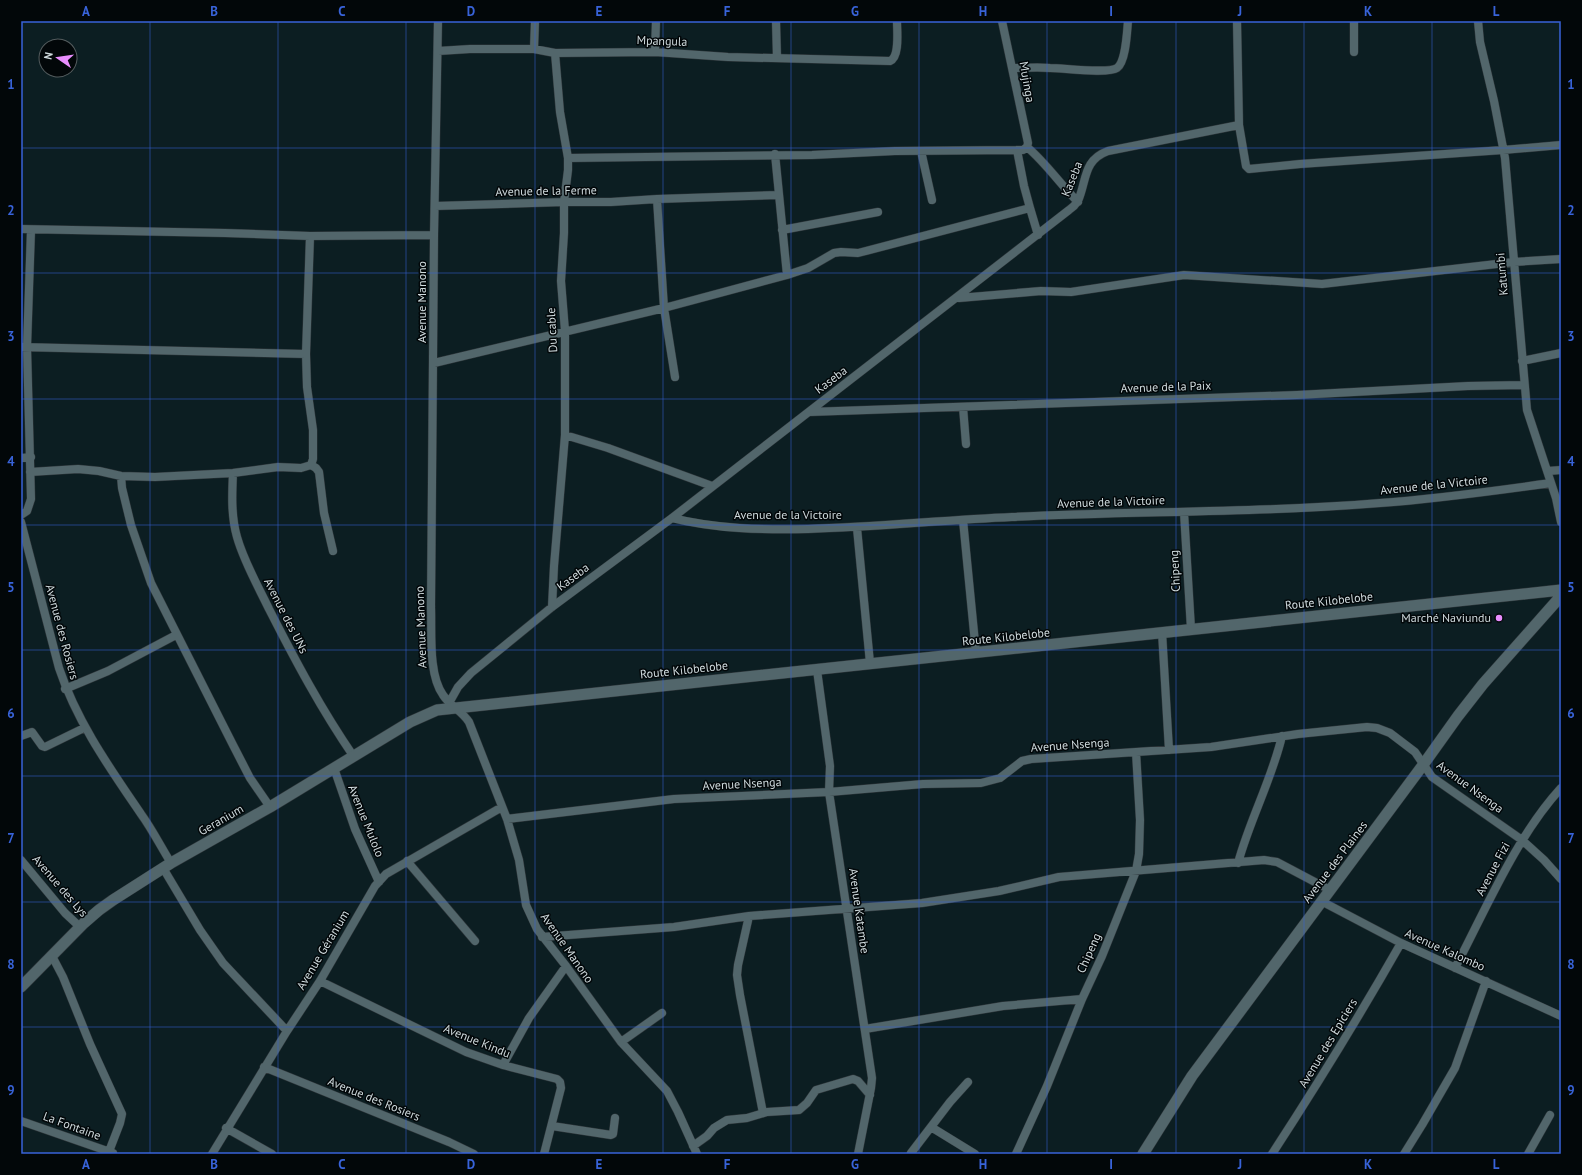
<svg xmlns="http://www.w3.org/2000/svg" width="1582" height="1175" font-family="'PT Sans',sans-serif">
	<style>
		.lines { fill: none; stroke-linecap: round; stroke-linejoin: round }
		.minor-casing { stroke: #2e363a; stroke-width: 9 }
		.tertiary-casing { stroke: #2e363a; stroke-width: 12 }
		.minor { stroke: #52666b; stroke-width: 8 }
		.tertiary { stroke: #52666b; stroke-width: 11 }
		.grid { fill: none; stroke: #3863d9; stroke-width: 1; stroke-opacity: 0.55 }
		.poi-dot { fill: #e98efe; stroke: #020709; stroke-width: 1.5 }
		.labels { text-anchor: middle; stroke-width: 3; stroke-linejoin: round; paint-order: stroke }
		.street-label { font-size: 12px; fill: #d0dbde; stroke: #020709 }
		.poi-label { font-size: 12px; fill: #d0dbde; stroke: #020709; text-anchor: end }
		.neatline { fill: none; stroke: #3863d9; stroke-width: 1.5 }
		.grid-label { font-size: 13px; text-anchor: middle; font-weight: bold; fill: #3863d9 }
	</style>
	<rect width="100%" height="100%" fill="#0c1e22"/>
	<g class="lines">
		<defs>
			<path id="minor" d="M 438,21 L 434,235 L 431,607 C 432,632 428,674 443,695 C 450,706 462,711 469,722 L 507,819 L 519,860 L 526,905 L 537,929 L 566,966 L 621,1042 L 667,1091 L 678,1112 L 697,1154
				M 776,21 L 777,58
				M 1002,21 L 1028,143 L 1027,147
				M 1237,21 L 1239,125 L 1246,166 L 1249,169 L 1300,164 L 1503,150 L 1561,145
				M 1478,21 L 1480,42 L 1494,101 L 1505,158 L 1527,410 L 1556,498 L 1561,522
				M 534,49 L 535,21
				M 438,51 L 470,49 L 534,49 L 555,53 L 655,52 L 728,57 L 890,61 C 900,57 897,31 897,21
				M 655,52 L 656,21
				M 1354,52 L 1354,21
				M 1013,68 C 1025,68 1038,67 1050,68 C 1063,68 1108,74 1117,68 C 1126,62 1127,31 1128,21
				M 1027,147 C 1046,163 1060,184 1078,202
				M 1017,150 L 1024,186 L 1030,208
				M 921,151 L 932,200
				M 775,154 L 787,275
				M 568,158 L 812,155 L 895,151 L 1017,150 L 1023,150 L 1027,147
				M 657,199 L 664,308 L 675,377
				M 435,206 L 564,202 L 611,202 L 657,199 L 778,195
				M 21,229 L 225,233 L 310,236 L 434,235
				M 782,230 L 878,212
				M 959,298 L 1041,291 L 1071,292 L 1184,275 L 1322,284 L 1514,262 L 1561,259
				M 21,347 L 306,354
				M 1522,361 L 1561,353
				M 434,363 L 664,308 L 787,275 L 808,268 L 834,253 L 841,252 L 858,253 L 1030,208 L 1038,235
				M 963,407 L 966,444
				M 809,412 L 1297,395 L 1468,386 L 1524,385
				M 565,435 L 608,448 L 712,486
				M 21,458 L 31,457
				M 311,465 L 316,468 L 319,472 L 324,513 L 333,551
				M 1548,471 L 1561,470
				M 30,472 L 78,469 L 99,471 L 121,476 L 155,477 L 233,473 L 278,467 L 301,468 L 311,465 L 313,459 L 313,430 L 307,387 L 306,354 L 310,236
				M 233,473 C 232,494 231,516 237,537 C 244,562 258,586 269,609 C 295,660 321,709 354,757
				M 121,476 L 122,488 L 131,525 L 151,583 L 233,745 L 250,778 L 270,807
				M 1184,512 L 1191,629
				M 21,515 L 27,511 L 31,499 L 27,347 L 31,230
				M 672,518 C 716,529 763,530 808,529 C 876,527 944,520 1012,517 C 1134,511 1257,513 1380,503 C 1437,499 1494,491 1551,483
				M 963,520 L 976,653
				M 21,522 L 59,668 C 77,722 109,767 141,814 C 152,829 161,847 171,863
				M 857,528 L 870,663
				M 552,607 L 554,566 L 565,435 L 565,331 L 561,281 L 564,233 L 564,202 L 568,170 L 568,158 L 560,112 L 555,53
				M 1162,632 L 1169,750
				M 817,670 L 830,766 L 829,792 L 872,1078 L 871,1088 L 858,1154
				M 65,689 L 108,671 L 176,635
				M 449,703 L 458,687 L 471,673 L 552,607 L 672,518 L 1069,210 C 1072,208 1076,204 1078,201 C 1087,180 1083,160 1108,151 L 1239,125
				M 21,736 L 32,732 L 42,746 L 45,747 L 84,728
				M 334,768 L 355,829 L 379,882
				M 507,819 L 674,799 L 829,792 L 923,784 L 981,783 L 1000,778 L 1022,761 L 1031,759 L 1211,747 L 1298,734 L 1367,727 L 1377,728 L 1390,733 L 1415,752 L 1432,777 L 1522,840 L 1544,860 L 1561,879
				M 21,860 L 65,913 L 80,927
				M 407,861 L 475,941
				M 1238,863 C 1250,819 1272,779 1282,736
				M 163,868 L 200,930 L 223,963 L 287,1031
				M 1321,901 L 1401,943 L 1561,1016
				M 749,916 L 738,965 L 737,975 L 740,995 L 763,1113
				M 542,937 L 674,927 L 749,916 L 922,903 L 999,891 L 1059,877 L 1264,860 L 1277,862 L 1330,890
				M 52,956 L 63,977 L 90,1044 L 122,1114 L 120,1123 L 108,1154
				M 1455,968 C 1486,909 1516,837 1561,788
				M 320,981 L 466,1052 L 503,1065 L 557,1079 L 560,1082 L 561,1088 L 544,1154
				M 865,1029 L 1003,1006 L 1082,999
				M 621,1042 L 662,1013
				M 503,1065 L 529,1018 L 566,966
				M 264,1067 L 449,1142 L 474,1154
				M 21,1121 L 113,1153
				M 552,1126 L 611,1135 L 613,1134 L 615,1118
				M 931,1127 L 975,1154
				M 226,1128 L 272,1154
				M 693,1146 L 707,1136 L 714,1128 L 727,1120 L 747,1118 L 767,1112 L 799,1110 L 807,1103 L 816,1090 L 853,1079 L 858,1081 L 870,1095
				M 911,1153 L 950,1102 L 968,1082
				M 212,1154 L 287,1031 L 320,981 L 375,886 L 386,874 L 502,807
				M 1016,1154 L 1047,1086 L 1082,999 L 1102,956 L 1136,871 L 1139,854 L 1140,820 L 1136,752
				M 1272,1154 C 1317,1085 1360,1015 1401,943
				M 1404,1154 L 1422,1125 L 1455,1068 L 1486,981
				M 1528,1154 L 1550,1115"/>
			<path id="tertiary" d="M 21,987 L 84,923 L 99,910 L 113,900 L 171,863 L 270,807 L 410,722 L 437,710 L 1561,590
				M 1143,1154 L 1192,1076 L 1423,765 L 1458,716 L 1483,684 L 1561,596"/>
		</defs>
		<use href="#minor" class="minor-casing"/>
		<use href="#tertiary" class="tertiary-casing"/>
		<use href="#minor" class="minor"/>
		<use href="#tertiary" class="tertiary"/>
	</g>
	<path class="grid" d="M 150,21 L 150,1154M 278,21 L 278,1154M 406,21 L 406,1154M 535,21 L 535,1154M 663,21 L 663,1154M 791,21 L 791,1154M 919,21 L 919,1154M 1047,21 L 1047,1154M 1176,21 L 1176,1154M 1304,21 L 1304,1154M 1432,21 L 1432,1154M 21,148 L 1561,148M 21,273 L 1561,273M 21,399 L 1561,399M 21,525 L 1561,525M 21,650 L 1561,650M 21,776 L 1561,776M 21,902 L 1561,902M 21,1027 L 1561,1027"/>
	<circle class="poi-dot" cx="1499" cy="618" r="4"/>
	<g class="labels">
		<g class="street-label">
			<text transform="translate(662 41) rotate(2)" y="4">Mpangula</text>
			<text transform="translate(1027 82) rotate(80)" y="4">Mujinga</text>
			<text transform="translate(1072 179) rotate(-68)" y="4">Kaseba</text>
			<text transform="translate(546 191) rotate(-1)" y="4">Avenue de la Ferme</text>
			<text transform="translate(1502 274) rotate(-95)" y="4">Katumbi</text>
			<text transform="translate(422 302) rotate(-90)" y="4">Avenue Manono</text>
			<text transform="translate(552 330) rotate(-93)" y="4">Du cable</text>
			<text transform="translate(831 380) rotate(-37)" y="4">Kaseba</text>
			<text transform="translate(1166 387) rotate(-2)" y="4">Avenue de la Paix</text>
			<text transform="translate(1434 485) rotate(-6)" y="4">Avenue de la Victoire</text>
			<text transform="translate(1111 502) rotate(-2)" y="4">Avenue de la Victoire</text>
			<text x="788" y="519">Avenue de la Victoire</text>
			<text transform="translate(1175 571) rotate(-93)" y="4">Chipeng</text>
			<text transform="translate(573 577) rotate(-37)" y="4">Kaseba</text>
			<text transform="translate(1329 601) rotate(-6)" y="4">Route Kilobelobe</text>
			<text transform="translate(286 616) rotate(63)" y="4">Avenue des UNs</text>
			<text transform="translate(421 627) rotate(-92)" y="4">Avenue Manono</text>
			<text transform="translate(62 632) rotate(75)" y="4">Avenue des Rosiers</text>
			<text transform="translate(1006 637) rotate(-6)" y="4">Route Kilobelobe</text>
			<text transform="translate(684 670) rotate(-6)" y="4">Route Kilobelobe</text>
			<text transform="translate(1070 745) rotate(-4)" y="4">Avenue Nsenga</text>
			<text transform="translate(742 784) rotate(-3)" y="4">Avenue Nsenga</text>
			<text transform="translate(1470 787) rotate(36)" y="4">Avenue Nsenga</text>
			<text transform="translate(221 820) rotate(-30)" y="4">Geranium</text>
			<text transform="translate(366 821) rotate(68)" y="4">Avenue Mulolo</text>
			<text transform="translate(1335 862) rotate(-53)" y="4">Avenue des Plaines</text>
			<text transform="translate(1493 869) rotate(-62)" y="4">Avenue Fizi</text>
			<text transform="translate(60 886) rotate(49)" y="4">Avenue des Lys</text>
			<text transform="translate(859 911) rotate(82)" y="4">Avenue Katambe</text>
			<text transform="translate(567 948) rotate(55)" y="4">Avenue Manono</text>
			<text transform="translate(323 950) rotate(-59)" y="4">Avenue Géranium</text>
			<text transform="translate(1445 950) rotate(24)" y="4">Avenue Kalombo</text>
			<text transform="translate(1089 953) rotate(-66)" y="4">Chipeng</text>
			<text transform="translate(477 1041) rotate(22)" y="4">Avenue Kindu</text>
			<text transform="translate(1328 1043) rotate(-59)" y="4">Avenue des Epiciers</text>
			<text transform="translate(374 1099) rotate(22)" y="4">Avenue des Rosiers</text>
			<text transform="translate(72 1126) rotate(20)" y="4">La Fontaine</text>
		</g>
		<g class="poi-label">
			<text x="1491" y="622">Marché Naviundu</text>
		</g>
	</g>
	<rect width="1582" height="1175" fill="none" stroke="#020709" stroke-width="44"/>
	<g transform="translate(58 58) rotate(283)"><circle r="19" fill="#020709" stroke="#545c5e"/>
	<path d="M0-3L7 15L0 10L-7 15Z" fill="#e98efe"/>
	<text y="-6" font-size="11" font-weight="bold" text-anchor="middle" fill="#d0dbde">N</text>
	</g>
	<rect x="22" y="22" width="1538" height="1131" class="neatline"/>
	<g class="grid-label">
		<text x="86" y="16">A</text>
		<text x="214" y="16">B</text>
		<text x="342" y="16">C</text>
		<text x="471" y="16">D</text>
		<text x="599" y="16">E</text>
		<text x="727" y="16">F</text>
		<text x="855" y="16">G</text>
		<text x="983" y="16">H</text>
		<text x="1111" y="16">I</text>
		<text x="1240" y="16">J</text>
		<text x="1368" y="16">K</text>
		<text x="1496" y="16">L</text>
		<text x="11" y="89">1</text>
		<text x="1571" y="89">1</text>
		<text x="11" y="215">2</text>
		<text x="1571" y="215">2</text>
		<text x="11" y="341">3</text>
		<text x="1571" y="341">3</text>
		<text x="11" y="466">4</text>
		<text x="1571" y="466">4</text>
		<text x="11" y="592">5</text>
		<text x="1571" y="592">5</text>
		<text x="11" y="718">6</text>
		<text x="1571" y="718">6</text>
		<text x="11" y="843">7</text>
		<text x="1571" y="843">7</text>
		<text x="11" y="969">8</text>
		<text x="1571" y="969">8</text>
		<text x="11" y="1095">9</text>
		<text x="1571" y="1095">9</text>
		<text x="86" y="1169">A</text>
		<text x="214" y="1169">B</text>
		<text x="342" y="1169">C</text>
		<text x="471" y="1169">D</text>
		<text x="599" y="1169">E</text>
		<text x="727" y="1169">F</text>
		<text x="855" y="1169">G</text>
		<text x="983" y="1169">H</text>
		<text x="1111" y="1169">I</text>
		<text x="1240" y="1169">J</text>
		<text x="1368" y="1169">K</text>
		<text x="1496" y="1169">L</text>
	</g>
</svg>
